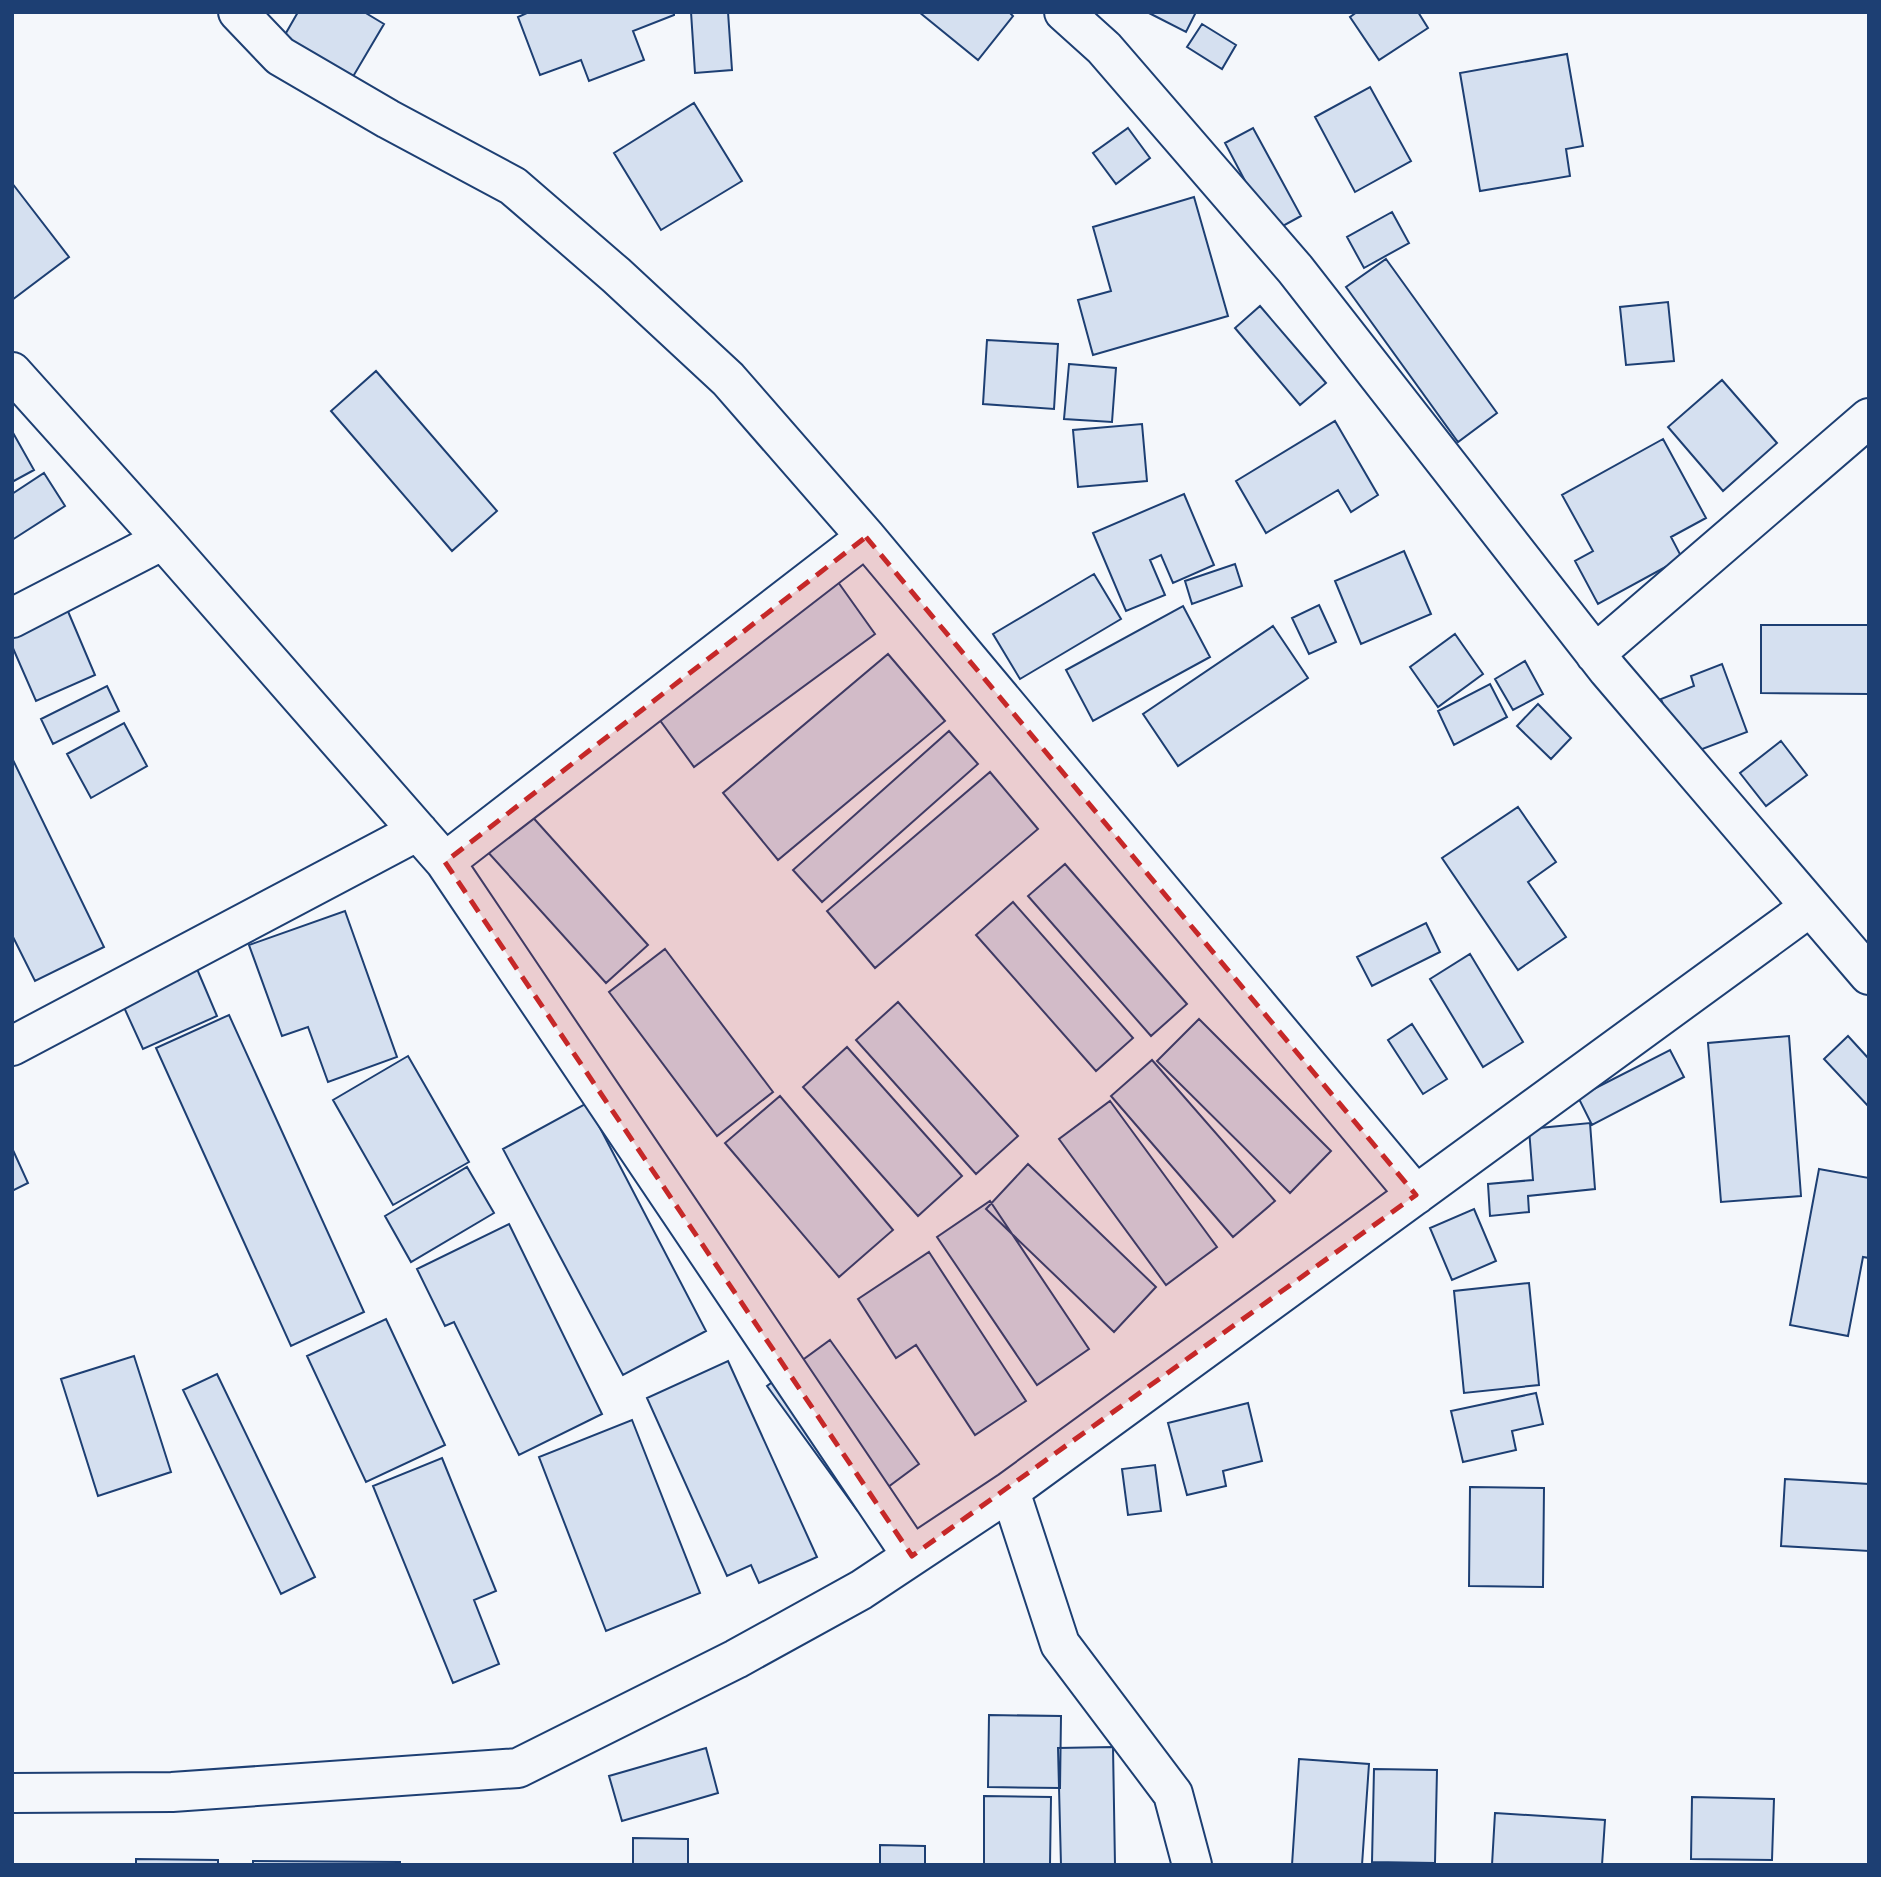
<svg xmlns="http://www.w3.org/2000/svg" width="1881" height="1877" font-family="'Work Sans',sans-serif">
	<style>
		.building { fill: #d5e0f0; stroke: #1d3f73; stroke-width: 2 }
		.lines { fill: none; stroke-linecap: round; stroke-linejoin: round }
		.minor-casing { stroke: #1d3f73; stroke-width: 42 }
		.minor { stroke: #f4f7fb; stroke-width: 38 }
		.marked { fill: #c62828; fill-opacity: 0.2; stroke: #c62828; stroke-width: 5; stroke-dasharray: 14 9; stroke-linejoin: round }
	</style>
	<rect width="100%" height="100%" fill="#f4f7fb"/>
	<path class="building" d="M 298,12 L 364,12 L 384,24 L 351,80 L 282,40 Z
		M 529,12 L 674,12 L 674,15 L 633,31 L 644,60 L 589,81 L 581,60 L 540,75 L 518,17 Z
		M 691,12 L 728,12 L 732,70 L 695,73 Z
		M 919,12 L 1009,12 L 1013,16 L 978,60 Z
		M 1147,12 L 1196,12 L 1186,32 Z
		M 1357,12 L 1418,12 L 1428,28 L 1379,60 L 1350,17 Z
		M 1202,24 L 1236,45 L 1222,69 L 1187,47 Z
		M 1567,54 L 1583,146 L 1566,149 L 1570,176 L 1480,191 L 1460,73 Z
		M 1370,87 L 1411,161 L 1355,192 L 1315,117 Z
		M 694,103 L 742,181 L 661,230 L 614,153 Z
		M 1128,128 L 1150,158 L 1116,184 L 1093,153 Z
		M 1253,128 L 1301,216 L 1272,232 L 1225,143 Z
		M 12,183 L 69,257 L 12,300 Z
		M 1194,197 L 1228,316 L 1093,355 L 1078,300 L 1111,291 L 1093,227 Z
		M 1392,212 L 1409,243 L 1364,268 L 1347,237 Z
		M 1386,259 L 1497,413 L 1458,442 L 1346,287 Z
		M 1668,302 L 1674,361 L 1626,365 L 1620,307 Z
		M 1260,306 L 1326,383 L 1300,405 L 1235,328 Z
		M 987,340 L 1058,344 L 1054,409 L 983,404 Z
		M 1069,364 L 1116,368 L 1112,422 L 1064,419 Z
		M 376,371 L 497,511 L 452,551 L 331,411 Z
		M 1722,380 L 1777,443 L 1723,491 L 1668,427 Z
		M 1335,421 L 1378,495 L 1351,512 L 1338,490 L 1266,533 L 1236,481 Z
		M 1142,424 L 1147,481 L 1078,487 L 1073,430 Z
		M 12,431 L 34,470 L 12,482 Z
		M 1663,439 L 1706,518 L 1671,537 L 1682,558 L 1598,604 L 1575,561 L 1593,551 L 1562,495 Z
		M 44,473 L 65,506 L 12,540 L 12,494 Z
		M 1184,494 L 1214,565 L 1173,583 L 1161,555 L 1150,560 L 1165,595 L 1126,611 L 1093,533 Z
		M 1404,551 L 1431,614 L 1361,644 L 1335,581 Z
		M 1235,564 L 1242,586 L 1192,604 L 1185,581 Z
		M 1094,574 L 1121,619 L 1020,679 L 993,634 Z
		M 833,575 L 875,634 L 694,767 L 651,708 Z
		M 1319,605 L 1336,642 L 1309,654 L 1292,618 Z
		M 1183,606 L 1210,657 L 1093,721 L 1066,670 Z
		M 67,609 L 95,675 L 36,701 L 12,646 L 12,633 Z
		M 1761,625 L 1869,625 L 1869,694 L 1761,693 Z
		M 1273,626 L 1308,678 L 1178,766 L 1143,714 Z
		M 1455,634 L 1483,674 L 1438,707 L 1410,667 Z
		M 888,654 L 945,721 L 778,860 L 723,793 Z
		M 1525,661 L 1543,694 L 1513,710 L 1495,679 Z
		M 1722,664 L 1747,732 L 1684,756 L 1661,699 L 1694,686 L 1691,676 Z
		M 1490,684 L 1507,717 L 1454,745 L 1438,711 Z
		M 107,686 L 119,711 L 53,744 L 41,719 Z
		M 1538,704 L 1571,738 L 1551,759 L 1517,726 Z
		M 124,723 L 147,766 L 91,798 L 67,754 Z
		M 949,731 L 978,764 L 822,902 L 793,870 Z
		M 1781,741 L 1807,775 L 1766,806 L 1740,773 Z
		M 12,758 L 104,947 L 35,981 L 12,935 Z
		M 990,772 L 1038,829 L 875,968 L 827,911 Z
		M 1518,807 L 1556,862 L 1528,882 L 1566,937 L 1518,970 L 1442,858 Z
		M 528,812 L 648,945 L 606,983 L 486,850 Z
		M 1065,864 L 1187,1004 L 1151,1036 L 1028,896 Z
		M 1013,902 L 1133,1038 L 1096,1071 L 976,935 Z
		M 345,911 L 397,1057 L 328,1082 L 308,1027 L 282,1036 L 249,945 Z
		M 1426,923 L 1440,952 L 1372,986 L 1357,957 Z
		M 665,949 L 773,1092 L 717,1136 L 609,992 Z
		M 1470,954 L 1523,1042 L 1483,1067 L 1430,979 Z
		M 197,969 L 217,1016 L 143,1049 L 122,1003 Z
		M 898,1002 L 1018,1136 L 976,1174 L 856,1040 Z
		M 229,1015 L 364,1312 L 291,1346 L 156,1048 Z
		M 1199,1019 L 1331,1151 L 1290,1193 L 1157,1061 Z
		M 1412,1024 L 1447,1079 L 1423,1094 L 1388,1040 Z
		M 1789,1036 L 1801,1196 L 1721,1202 L 1708,1043 Z
		M 1848,1036 L 1869,1059 L 1869,1107 L 1824,1059 Z
		M 847,1047 L 962,1176 L 918,1216 L 803,1087 Z
		M 1670,1050 L 1684,1077 L 1592,1125 L 1578,1097 Z
		M 408,1056 L 469,1162 L 393,1205 L 333,1100 Z
		M 1152,1060 L 1275,1201 L 1233,1237 L 1111,1096 Z
		M 780,1096 L 893,1230 L 839,1277 L 725,1143 Z
		M 1110,1101 L 1217,1247 L 1166,1285 L 1059,1139 Z
		M 587,1103 L 706,1331 L 623,1375 L 503,1149 Z
		M 1590,1123 L 1595,1189 L 1528,1196 L 1529,1212 L 1490,1216 L 1488,1184 L 1533,1180 L 1529,1129 Z
		M 12,1148 L 28,1183 L 12,1191 Z
		M 1028,1164 L 1156,1287 L 1114,1332 L 986,1209 Z
		M 467,1167 L 494,1213 L 411,1262 L 385,1216 Z
		M 1819,1169 L 1869,1178 L 1869,1258 L 1863,1257 L 1848,1336 L 1790,1325 Z
		M 990,1201 L 1089,1349 L 1037,1385 L 937,1237 Z
		M 1474,1209 L 1496,1261 L 1452,1280 L 1430,1228 Z
		M 509,1224 L 602,1414 L 519,1455 L 454,1322 L 445,1326 L 417,1269 Z
		M 929,1252 L 1026,1401 L 975,1435 L 916,1345 L 896,1358 L 858,1299 Z
		M 1529,1283 L 1539,1385 L 1464,1393 L 1454,1291 Z
		M 386,1319 L 445,1445 L 366,1482 L 307,1356 Z
		M 830,1340 L 919,1464 L 857,1510 L 767,1386 Z
		M 134,1356 L 171,1472 L 98,1496 L 61,1379 Z
		M 728,1361 L 817,1557 L 759,1583 L 751,1565 L 727,1576 L 647,1398 Z
		M 217,1374 L 315,1577 L 281,1594 L 183,1390 Z
		M 1536,1393 L 1543,1424 L 1512,1431 L 1516,1450 L 1463,1462 L 1451,1411 Z
		M 1248,1403 L 1262,1461 L 1223,1471 L 1226,1486 L 1187,1495 L 1168,1423 Z
		M 632,1420 L 700,1593 L 606,1631 L 539,1457 Z
		M 442,1458 L 496,1591 L 474,1600 L 499,1664 L 453,1683 L 373,1486 Z
		M 1155,1465 L 1161,1511 L 1128,1515 L 1122,1469 Z
		M 1785,1479 L 1869,1484 L 1869,1551 L 1781,1546 Z
		M 1470,1487 L 1544,1488 L 1543,1587 L 1469,1586 Z
		M 989,1715 L 1061,1716 L 1060,1788 L 988,1787 Z
		M 1113,1747 L 1115,1865 L 1061,1865 L 1058,1748 Z
		M 706,1748 L 718,1793 L 622,1821 L 609,1776 Z
		M 1299,1759 L 1369,1764 L 1362,1865 L 1292,1865 Z
		M 1374,1769 L 1437,1770 L 1435,1863 L 1372,1862 Z
		M 984,1796 L 1051,1797 L 1050,1865 L 984,1865 Z
		M 1692,1797 L 1774,1799 L 1772,1860 L 1691,1859 Z
		M 1495,1813 L 1605,1820 L 1602,1865 L 1492,1865 Z
		M 633,1838 L 688,1839 L 688,1865 L 633,1865 Z
		M 880,1845 L 925,1846 L 925,1865 L 880,1865 Z
		M 136,1859 L 218,1860 L 218,1865 L 136,1865 Z
		M 253,1861 L 400,1862 L 400,1865 L 253,1865 Z"/>
	<g class="lines">
		<defs>
			<path id="minor" d="M 238,12 L 280,56 L 388,119 L 513,186 L 616,275 L 728,379 L 866,537 L 1416,1195
				M 1064,12 L 1104,48 L 1295,269 L 1608,670 L 1869,975
				M 12,372 L 163,540 L 445,862 L 912,1556
				M 12,618 L 163,540
				M 1595,654 L 1869,418
				M 445,862 L 866,537
				M 12,1046 L 418,831
				M 1010,1491 L 1060,1644 L 1173,1794 L 1192,1865
				M 12,1793 L 172,1792 L 518,1768 L 736,1659 L 861,1590 L 1010,1491 L 1810,907"/>
		</defs>
		<use href="#minor" class="minor-casing"/>
		<use href="#minor" class="minor"/>
	</g>
	<path class="marked" d="M 866,537 L 1416,1195 L 912,1556 L 445,862 Z"/>
	<rect width="1881" height="1877" fill="none" stroke="#1d3f73" stroke-width="28"/>
</svg>
